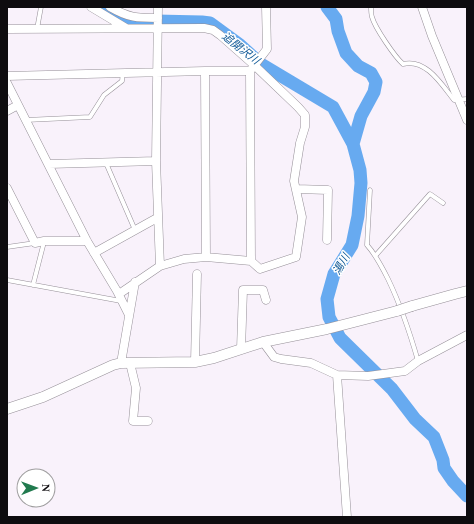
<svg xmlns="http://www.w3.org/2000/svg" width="474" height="524" font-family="'Times New Roman','Noto Sans JP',serif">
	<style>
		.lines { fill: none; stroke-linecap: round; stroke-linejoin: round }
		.river { stroke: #67aaf0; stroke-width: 13 }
		.service-casing { stroke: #969098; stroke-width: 5 }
		.minor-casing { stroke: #969098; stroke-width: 9 }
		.tertiary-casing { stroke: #969098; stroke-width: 11 }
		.service { stroke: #fff; stroke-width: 4 }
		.minor { stroke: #fff; stroke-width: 8 }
		.tertiary { stroke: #fff; stroke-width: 10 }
		.tertiary-bridge-casing { stroke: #969098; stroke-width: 11; stroke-linecap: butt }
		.tertiary-bridge { stroke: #fff; stroke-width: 10 }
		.labels { text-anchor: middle; stroke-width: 3; stroke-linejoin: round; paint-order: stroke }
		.water-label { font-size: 11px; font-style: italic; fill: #0b5594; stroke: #fff }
	</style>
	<rect width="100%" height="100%" fill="#f9f2fb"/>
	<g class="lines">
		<path class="river" d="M 102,7 L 125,20 L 138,22 L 156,21 L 202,22 L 210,23 L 240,45 L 261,64 L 333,107 L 353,144 L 360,170 L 361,183 L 358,216 L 352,245 L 334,274 L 327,299 L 329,317 L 340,338 L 392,389 L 415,419 L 434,437 L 443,460 L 444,468 L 453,481 L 467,496
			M 327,7 L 336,19 L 338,31 L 346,53 L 358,66 L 371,73 L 376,82 L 374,92 L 361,116 L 353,144"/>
		<defs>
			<path id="service" d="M 371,7 C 371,10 371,14 372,17 C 375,28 395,57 403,64 C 426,58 442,85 454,100 L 467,99
				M 37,29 L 41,7
				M 26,120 L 90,117 L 104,95 L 122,81 L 123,72
				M 106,163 L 135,230
				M 370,190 L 367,245 C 376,255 382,267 388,279 C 401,306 410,333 418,361
				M 7,247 L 35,243
				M 376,255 L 430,194 L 443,203
				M 7,280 L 121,301
				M 33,285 L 44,242"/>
			<path id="minor" d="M 91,7 L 126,28
				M 110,7 C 129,18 137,18 158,18
				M 158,7 L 156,161 L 160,266
				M 422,7 L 432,36 L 467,120
				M 7,29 L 204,28 L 213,30 L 220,35 L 254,65 L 298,107 L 305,115 L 305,127 L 300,143 L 294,181 L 302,217 L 296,257 L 260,269 L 251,261 L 206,257 L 184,259 L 160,266 L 119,294
				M 205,71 L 206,257
				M 250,71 L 251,261
				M 7,76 L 205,71 L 250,71 L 267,49 L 266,7
				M 7,83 L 87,241 L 117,291 L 129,315
				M 7,111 L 18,105
				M 49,164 L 156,161
				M 7,188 L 35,243 L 44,241 L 87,241
				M 297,189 L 328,190 L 327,240
				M 94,253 L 157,218
				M 263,342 L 274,357 L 281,359 L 311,363 L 337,375 L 368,376 L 405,371 L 418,361 L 467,335
				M 241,349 L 243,290 L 263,290 L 266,300
				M 195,362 L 197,274
				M 121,363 L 135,282
				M 130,363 L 136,388 L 133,421 L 148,421
				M 337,375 L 347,517"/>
			<path id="tertiary" d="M 412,306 L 455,294 L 467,291
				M 7,409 L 43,397 L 113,365 L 121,363 L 195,362 L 214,358 L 263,342 L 327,329 L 397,311"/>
		</defs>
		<use href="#service" class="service-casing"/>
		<use href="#minor" class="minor-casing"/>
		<use href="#tertiary" class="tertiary-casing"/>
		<use href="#service" class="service"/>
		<use href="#minor" class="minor"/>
		<use href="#tertiary" class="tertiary"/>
		<defs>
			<path id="tertiary-bridge" d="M 397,311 L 412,306"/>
		</defs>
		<use href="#tertiary-bridge" class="tertiary-bridge-casing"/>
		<use href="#tertiary-bridge" class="tertiary-bridge"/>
	</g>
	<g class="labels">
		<g class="water-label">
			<text transform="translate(241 48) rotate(38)" y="4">追開沢川</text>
			<text transform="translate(341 264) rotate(-60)" y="4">湯川</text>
		</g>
	</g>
	<rect width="474" height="524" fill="none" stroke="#0e0c0f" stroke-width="16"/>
	<g transform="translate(36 488) rotate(89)"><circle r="19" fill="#ffffff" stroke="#9f9e9f"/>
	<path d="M0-3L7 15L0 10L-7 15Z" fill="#217a4e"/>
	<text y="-6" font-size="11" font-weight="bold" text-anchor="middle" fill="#0e0c0f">N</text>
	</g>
</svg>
